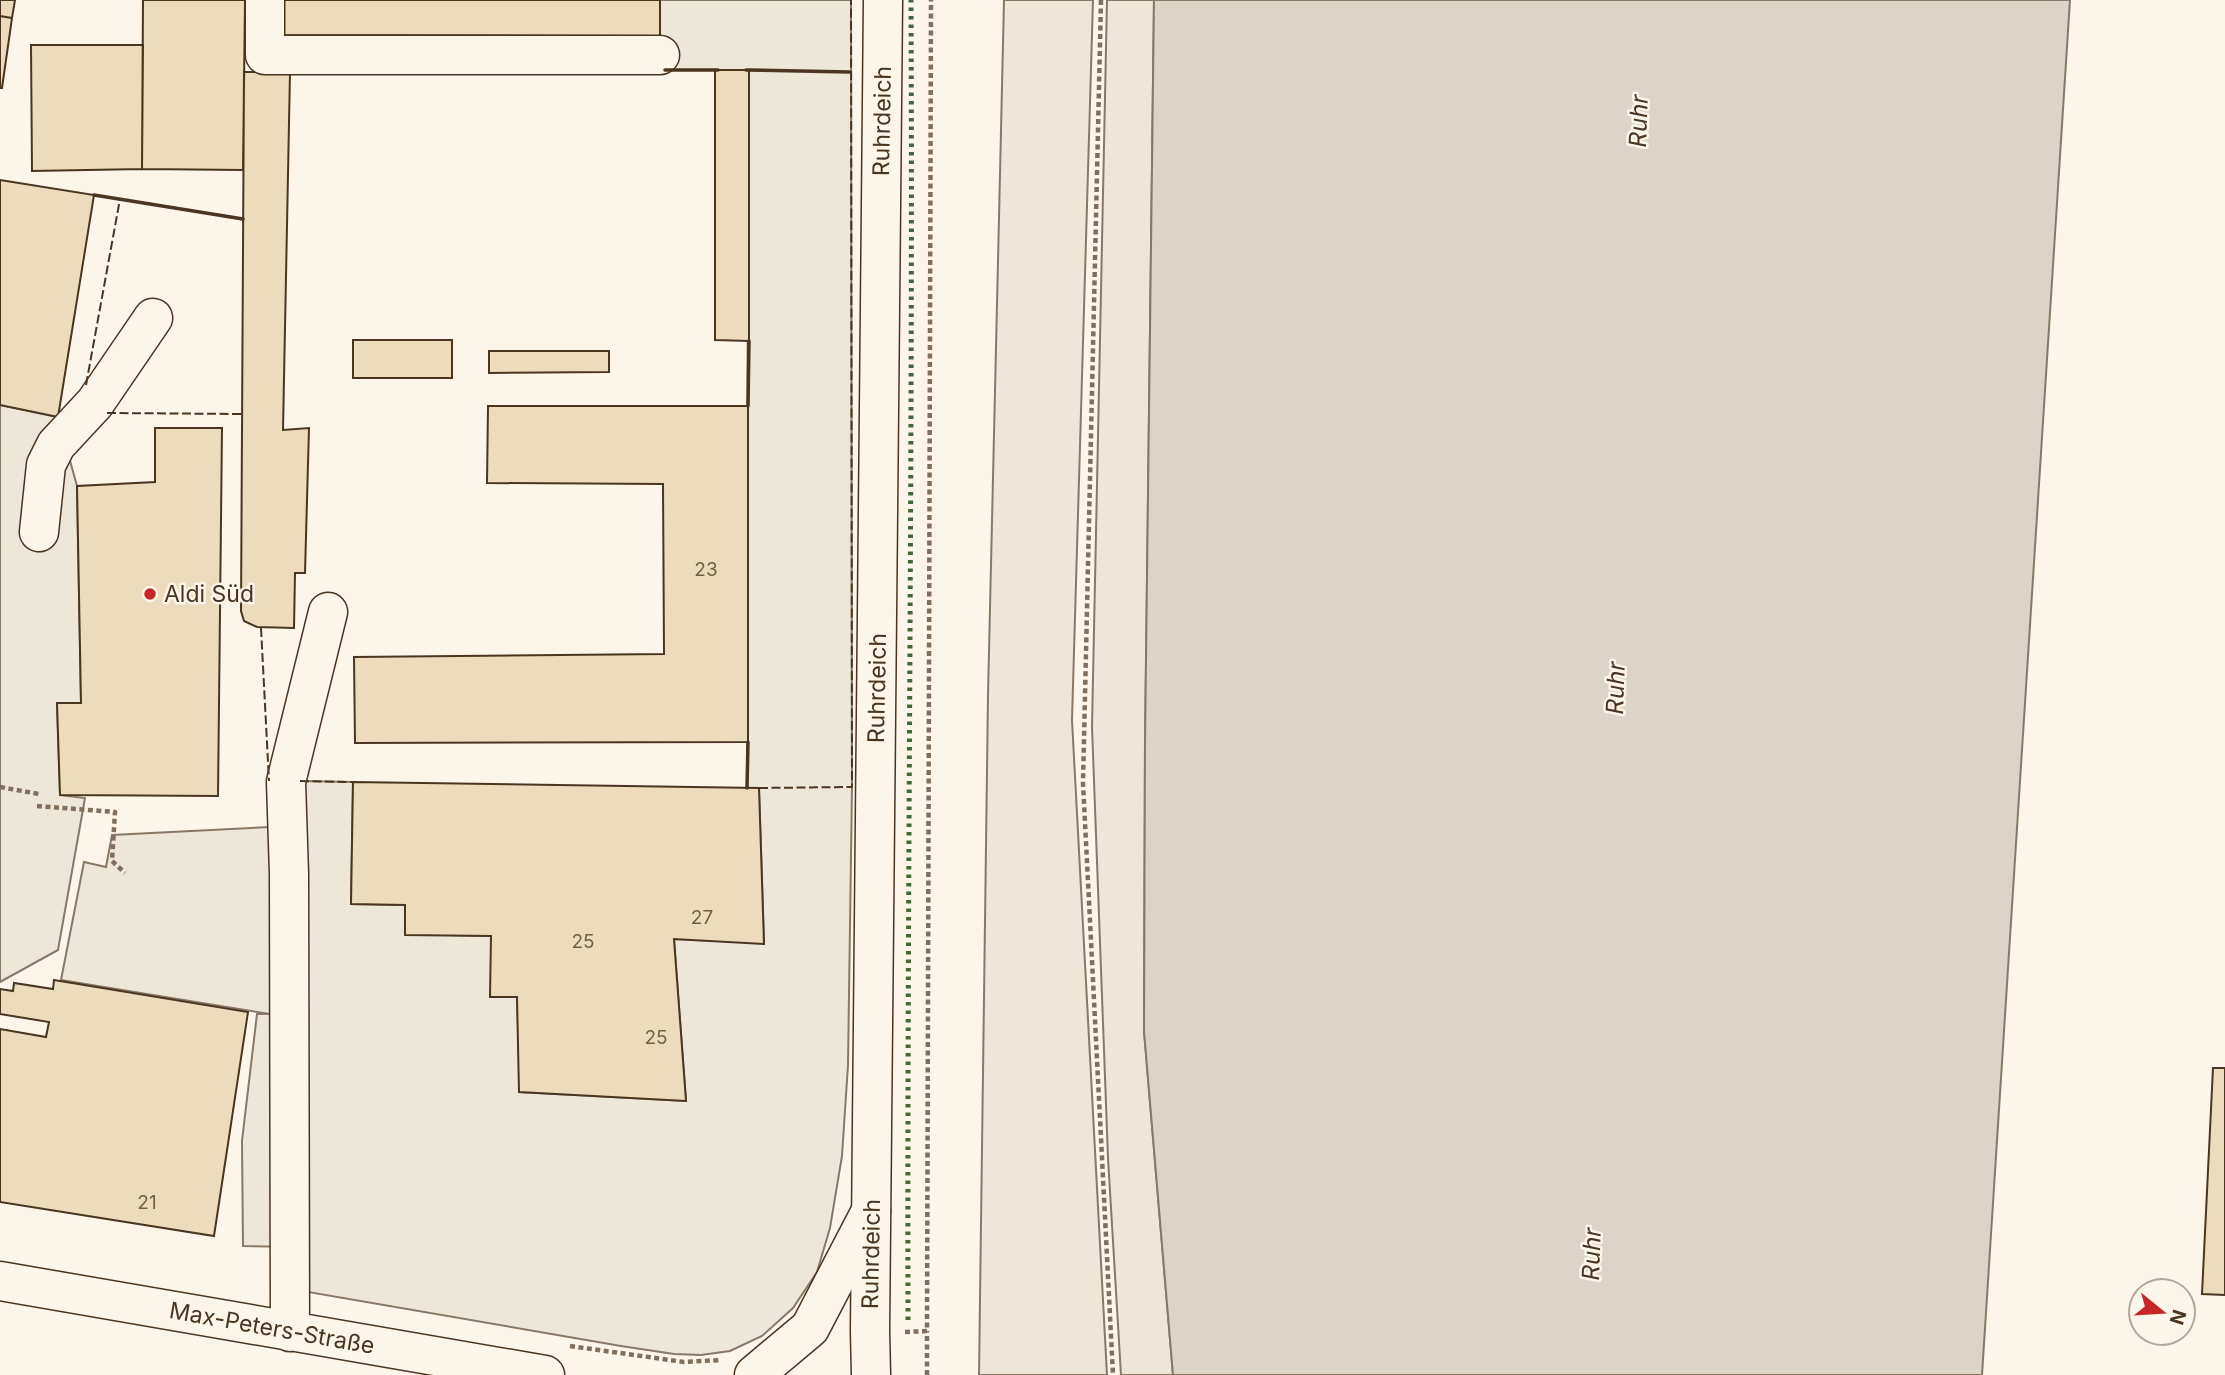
<svg xmlns="http://www.w3.org/2000/svg" width="2225" height="1375" font-family="Inter,sans-serif">
	<style>
		.green { fill: #ede6d9; stroke: #887966; stroke-width: 2 }
		.parking { fill: #ede7d9; stroke: #887966; stroke-width: 2 }
		.water { fill: #dcd4c6; stroke: #887966; stroke-width: 2 }
		.building { fill: #ecdcbc; stroke: #4a3520; stroke-width: 2 }
		.lines { fill: none; stroke-linecap: round; stroke-linejoin: round }
		.minor-casing { stroke: #4a3520; stroke-width: 41 }
		.major-casing { stroke: #4a3520; stroke-width: 41 }
		.path { stroke: #7f6f5c; stroke-width: 4.5; stroke-dasharray: 5 3.5; stroke-linecap: butt }
		.minor { stroke: #fbf6e9; stroke-width: 38 }
		.major { stroke: #fbf6e9; stroke-width: 38 }
		.hedge { stroke: #436837; stroke-width: 5; stroke-dasharray: 3.5 5; stroke-linecap: butt }
		.fence { stroke: #4a3520; stroke-width: 2; stroke-dasharray: 9 3.5; stroke-linecap: butt }
		.wall { stroke: #4a3520; stroke-width: 3.5 }
		.poi-dot { fill: #c62828; stroke: #fbf6e9; stroke-width: 2.5 }
		.labels { text-anchor: middle; stroke-width: 5; stroke-linejoin: round; paint-order: stroke }
		.number-label { font-size: 19px; fill: #725f47 }
		.street-label { font-size: 23px; fill: #4a3520; stroke: #fbf6e9 }
		.poi-label { font-size: 23px; fill: #4a3520; stroke: #fbf6e9; text-anchor: start }
		.water-label { font-size: 24px; font-style: italic; fill: #4a3520; stroke: #fbf6e9 }
	</style>
	<rect width="100%" height="100%" fill="#fbf6e9"/>
	<path class="green" d="M 1004,0 L 1093,0 L 1072,720 L 1107,1375 L 979,1375 L 988,695 Z
		M 1107,0 L 1154,0 L 1145,743 L 1144,1031 L 1173,1375 L 1121,1375 L 1108,1158 L 1092,727 Z"/>
	<path class="parking" d="M 660,0 L 851,0 L 852,787 L 848,1065 L 842,1156 L 830,1228 L 817,1272 L 793,1308 L 762,1336 L 730,1351 L 701,1355 L 674,1354 L 621,1346 L 308,1292 L 305,781 L 353,782 L 351,904 L 405,905 L 405,934 L 491,936 L 517,997 L 520,1092 L 686,1101 L 674,939 L 764,943 L 759,789 L 747,788 L 748,70 L 660,70 Z
		M 0,405 L 58,417 L 77,486 L 81,703 L 57,703 L 60,795 L 85,798 L 58,950 L 0,982 Z
		M 269,827 L 292,1247 L 243,1246 L 242,1141 L 257,1014 L 270,1014 L 61,980 L 84,862 L 106,867 L 112,835 Z"/>
	<path class="water" d="M 1154,0 L 2070,0 L 1982,1375 L 1173,1375 L 1144,1031 L 1145,743 Z"/>
	<path class="building" d="M 0,0 L 15,0 L 12,18 L 0,16 Z
		M 143,0 L 245,0 L 243,170 L 142,169 Z
		M 282,0 L 660,0 L 660,36 L 282,35 Z
		M 0,16 L 12,18 L 2,88 L 0,88 Z
		M 31,45 L 143,45 L 142,169 L 32,171 Z
		M 715,70 L 749,70 L 749,341 L 715,340 Z
		M 244,72 L 290,72 L 283,430 L 309,428 L 305,573 L 295,573 L 294,628 L 257,627 L 244,621 L 241,611 Z
		M 0,180 L 94,195 L 58,417 L 0,405 Z
		M 353,340 L 452,340 L 452,378 L 353,378 Z
		M 489,351 L 609,351 L 609,372 L 489,373 Z
		M 488,406 L 748,406 L 748,742 L 355,743 L 354,657 L 664,654 L 663,484 L 487,483 Z
		M 155,428 L 222,428 L 218,796 L 60,795 L 57,703 L 81,703 L 77,486 L 155,482 Z
		M 353,782 L 759,788 L 764,944 L 674,939 L 686,1101 L 519,1092 L 517,997 L 490,997 L 491,936 L 405,935 L 405,905 L 351,904 Z
		M 54,980 L 248,1012 L 214,1236 L 0,1202 L 0,1029 L 46,1037 L 49,1022 L 0,1014 L 0,989 L 13,991 L 14,983 L 53,989 Z
		M 2213,1068 L 2225,1068 L 2225,1295 L 2202,1294 Z"/>
	<g class="lines">
		<defs>
			<path id="minor" d="M 265,0 L 265,55 L 660,55
				M 39,532 L 46,465 L 56,445 L 95,403 L 153,318
				M 0,1281 L 545,1375
				M 290,1332 L 289,874 L 286,782 L 328,612
				M 754,1375 L 810,1328 L 871,1211"/>
			<path id="major" d="M 871,1375 L 870,1331 L 883,0"/>
		</defs>
		<use href="#minor" class="minor-casing"/>
		<use href="#major" class="major-casing"/>
		<path class="path" d="M 1101,0 L 1083,783 L 1113,1375
			M 0,787 L 39,794
			M 37,806 L 115,812 L 112,861 L 125,873
			M 905,1332 L 927,1331 L 931,0
			M 570,1346 L 684,1362 L 721,1360
			M 927,1375 L 927,1331"/>
		<use href="#minor" class="minor"/>
		<use href="#major" class="major"/>
		<path class="hedge" d="M 908,1320 C 907,880 913,440 911,0"/>
		<path class="fence" d="M 86,385 L 120,199
			M 107,413 L 242,414
			M 261,628 L 269,781
			M 300,781 L 353,782
			M 759,788 L 852,787 L 851,0"/>
		<path class="wall" d="M 665,70 L 718,70
			M 746,70 L 850,72
			M 94,195 L 243,219
			M 748,406 L 749,341
			M 747,788 L 748,742"/>
	</g>
	<circle class="poi-dot" cx="150" cy="594" r="7"/>
	<g class="labels">
		<g class="number-label">
			<text x="706" y="576">23</text>
			<text x="702" y="924">27</text>
			<text x="583" y="948">25</text>
			<text x="656" y="1044">25</text>
			<text x="147" y="1209">21</text>
		</g>
		<g class="street-label">
			<text transform="translate(882 121) rotate(-89)" y="8">Ruhrdeich</text>
			<text transform="translate(877 688) rotate(-89)" y="8">Ruhrdeich</text>
			<text transform="translate(871 1254) rotate(-89)" y="8">Ruhrdeich</text>
			<text transform="translate(272 1328) rotate(10)" y="8">Max-Peters-Straße</text>
		</g>
		<g class="poi-label">
			<text x="164" y="602">Aldi Süd</text>
		</g>
		<g class="water-label">
			<text transform="translate(1639 121) rotate(-88)" y="8">Ruhr</text>
			<text transform="translate(1616 688) rotate(-88)" y="8">Ruhr</text>
			<text transform="translate(1592 1254) rotate(-88)" y="8">Ruhr</text>
		</g>
	</g>
	<g transform="translate(2162 1312) rotate(108)"><circle r="33" fill="#fbf6e9" stroke="#b4a999" stroke-width="2"/>
	<path d="M0-5L12 26L0 18L-12 26Z" fill="#c62828"/>
	<text y="-10" font-size="19" font-weight="bold" text-anchor="middle" fill="#4a3520">N</text>
	</g>
</svg>
